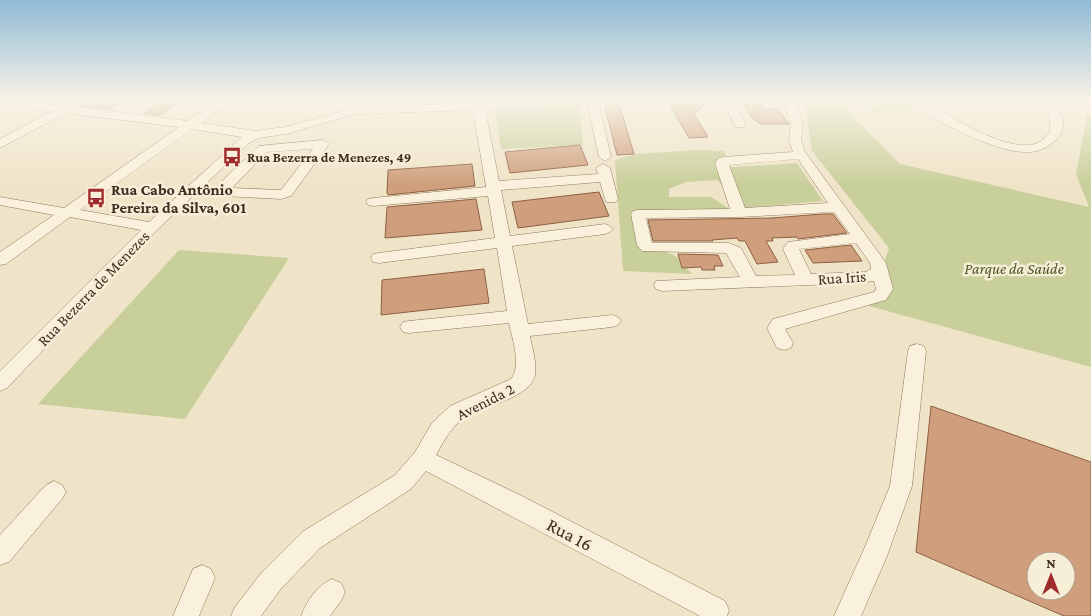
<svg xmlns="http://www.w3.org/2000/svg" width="1091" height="616" font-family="'Crimson Pro',serif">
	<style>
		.green { fill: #c9cf9b }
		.building { fill: #cf9f7d; stroke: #8d5f41; fill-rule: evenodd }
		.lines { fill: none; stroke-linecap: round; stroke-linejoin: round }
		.minor-casing { stroke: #8d765c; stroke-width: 1 }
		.minor { fill: #faf1dc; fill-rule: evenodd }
		.labels { text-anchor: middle; stroke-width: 5; stroke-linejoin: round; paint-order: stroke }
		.far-poi-label { font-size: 14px; font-weight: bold; fill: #3d2e20; stroke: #f7eed8; text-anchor: start }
		.poi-label { font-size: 16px; font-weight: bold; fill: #3d2e20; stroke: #f7eed8; text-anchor: start }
		.park-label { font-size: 16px; font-style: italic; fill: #4d5a26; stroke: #f7eed8 }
		.street-label { font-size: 16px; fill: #3d2e20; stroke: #f7eed8 }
		.near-street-label { font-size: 19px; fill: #3d2e20; stroke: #f7eed8 }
	</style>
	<rect width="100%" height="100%" fill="#f0e4c8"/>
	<path class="green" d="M 901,100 L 914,110 L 874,112 L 862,102 Z
		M 840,103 L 900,164 L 1089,207 L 1076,174 L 1087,114 L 1091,114 L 1091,367 L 869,306 L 889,248 L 812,151 L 805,105 Z
		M 579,106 L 583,145 L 501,149 L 494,108 Z
		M 697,150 L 724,151 L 728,163 L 711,163 L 734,167 L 797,163 L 823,201 L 743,208 L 717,180 L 686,182 L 669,189 L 669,197 L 711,197 L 728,208 L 726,210 L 643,214 L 650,244 L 677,257 L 692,274 L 623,271 L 615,160 L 636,154 Z
		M 179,250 L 289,258 L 185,419 L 38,404 Z"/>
	<path class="building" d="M 93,99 L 127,99 L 109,109 L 81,106 Z
		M 166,99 L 186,99 L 160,115 L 145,113 Z
		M 705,104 L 694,114 L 708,137 L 689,138 L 670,105 Z
		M 760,104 L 764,109 L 778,109 L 789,124 L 761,124 L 753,119 L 743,105 Z
		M 605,107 L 620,107 L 634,154 L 617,155 Z
		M 580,145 L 588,165 L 510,173 L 505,152 Z
		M 472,164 L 475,186 L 388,195 L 387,193 L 388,170 Z
		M 599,192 L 609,216 L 518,228 L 512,202 Z
		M 476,199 L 482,230 L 385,238 L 387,207 Z
		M 822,214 L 833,214 L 847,233 L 798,239 L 797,237 L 772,238 L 773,241 L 766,241 L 778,262 L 757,264 L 745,241 L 739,241 L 737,238 L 712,240 L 713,241 L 653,241 L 648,220 L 772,218 Z
		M 851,245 L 862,261 L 813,263 L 805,250 Z
		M 678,254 L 718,255 L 723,266 L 714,266 L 715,270 L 702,270 L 701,267 L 682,268 Z
		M 484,269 L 489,303 L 381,315 L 382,280 Z
		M 931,406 L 1091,462 L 1091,616 L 1064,616 L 916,552 ZM 1036,561 L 1066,561 L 1066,591 L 1036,591 Z"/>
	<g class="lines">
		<defs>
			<path id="minor" d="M 0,99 L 63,106 L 75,99 L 88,99 L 76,107 L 188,121 L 220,99 L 232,99 L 201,123 L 255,131 L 285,127 L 354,108 L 472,103 L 472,99 L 482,99 L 483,103 L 587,99 L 696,99 L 695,101 L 691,102 L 599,105 L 611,157 L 605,161 L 599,157 L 588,106 L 485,109 L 499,181 L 598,174 L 596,168 L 603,164 L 610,168 L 618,199 L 616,202 L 606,202 L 600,182 L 501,190 L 510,236 L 605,224 L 610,226 L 613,229 L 610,232 L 605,234 L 512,246 L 528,324 L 612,315 L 618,317 L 621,321 L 618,325 L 612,327 L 530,336 C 532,348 537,362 535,375 C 530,399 483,405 464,418 C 451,427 444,441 436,455 L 518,494 L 725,601 L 729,610 L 727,616 L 700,616 L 426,471 L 411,489 L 320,548 L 280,590 L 261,616 L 231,616 L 235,607 L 262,572 L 302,532 L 395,475 L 415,452 L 432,423 L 450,406 L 511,379 C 522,365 512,339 509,323 L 409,333 L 403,332 L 400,327 L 403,322 L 409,321 L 507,311 L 497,248 L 379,263 L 373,262 L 371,258 L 373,254 L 379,253 L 495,238 L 488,196 L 373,206 L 368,205 L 366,202 L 368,199 L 373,198 L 486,187 L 473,110 L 355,114 L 286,134 L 258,138 L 249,143 L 157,230 L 7,388 L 0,391 L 0,371 L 141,230 L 70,217 L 6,264 L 0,265 L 0,252 L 54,215 L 0,205 L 0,197 L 64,208 L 179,127 L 66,113 L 0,148 L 0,139 L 52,111 L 0,104 ZM 192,129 L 242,137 L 149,222 L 80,210 Z
				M 721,99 L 731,99 L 746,124 L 744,127 L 736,127 Z
				M 782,99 L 794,99 L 803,123 L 801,140 L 805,152 L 886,263 L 893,289 L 886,300 L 785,329 L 793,343 L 791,348 L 784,350 L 777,348 L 767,328 L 773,319 L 874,292 L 876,289 L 874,281 L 858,283 L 662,291 L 656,289 L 654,285 L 656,281 L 740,277 L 726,253 L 642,251 L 637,245 L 631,214 L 633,211 L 638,210 L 730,209 L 715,163 L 719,158 L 724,157 L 793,152 L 789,140 L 791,123 ZM 798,159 L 828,203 L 745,208 L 729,165 ZM 834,212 L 850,234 L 788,242 L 783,249 L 795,275 L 756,276 L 741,248 L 729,243 L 652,243 L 646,218 L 739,217 ZM 856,243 L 870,263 L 871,269 L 866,272 L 811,274 L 799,249 Z
				M 910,99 C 925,97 935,107 948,115 C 969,127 1013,153 1038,143 C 1042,141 1046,136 1050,133 L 1050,116 L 1042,99 L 1053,99 C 1061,111 1069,129 1056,140 C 1047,148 1037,153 1024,152 C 997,152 928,120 910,99 Z
				M 323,140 L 329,144 L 291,196 L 281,199 L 224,196 L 217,192 L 220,183 L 259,146 ZM 313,149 L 281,190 L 232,188 L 267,152 Z
				M 917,344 L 924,346 L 926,351 L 912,486 L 887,556 L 861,616 L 834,616 L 864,549 L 890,486 L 908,351 L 910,346 Z
				M 54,481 L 62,485 L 66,492 L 62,499 L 9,562 L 0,565 L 0,535 L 46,485 Z
				M 202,565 L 211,569 L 215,578 L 199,616 L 173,616 L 193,569 Z
				M 332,579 L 341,583 L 345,592 L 341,601 L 330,616 L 301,616 C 307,601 317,585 332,579 Z"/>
		</defs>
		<use href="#minor" class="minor-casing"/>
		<use href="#minor" class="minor"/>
	</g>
	<linearGradient id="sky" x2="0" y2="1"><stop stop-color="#8fbad6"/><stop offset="0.54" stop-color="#f8f3e6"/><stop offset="1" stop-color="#f8f3e6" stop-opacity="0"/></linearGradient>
	<rect width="1091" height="185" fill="url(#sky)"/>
	<defs>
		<symbol id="bus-bare" viewBox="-9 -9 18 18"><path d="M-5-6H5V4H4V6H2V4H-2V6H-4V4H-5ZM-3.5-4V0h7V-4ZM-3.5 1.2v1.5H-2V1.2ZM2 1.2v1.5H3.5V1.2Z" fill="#9e2a2b" stroke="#f7eed8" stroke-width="2.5" paint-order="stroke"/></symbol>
	</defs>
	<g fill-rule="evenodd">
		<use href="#bus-bare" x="218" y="143" width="28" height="28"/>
		<use href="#bus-bare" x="82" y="184" width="28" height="28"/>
	</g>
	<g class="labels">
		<g class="far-poi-label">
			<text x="247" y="162">Rua Bezerra de Menezes, 49</text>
		</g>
		<g class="poi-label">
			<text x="111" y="195">Rua Cabo Antônio<tspan x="111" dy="18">Pereira da Silva, 601</tspan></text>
		</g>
		<g class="park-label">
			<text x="1014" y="274">Parque da Saúde</text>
		</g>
		<g class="street-label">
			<text transform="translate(842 277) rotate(-4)" y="6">Rua Iris</text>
			<text transform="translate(93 288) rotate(-46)" y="6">Rua Bezerra de Menezes</text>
			<text transform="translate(485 401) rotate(-27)" y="6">Avenida 2</text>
		</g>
		<g class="near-street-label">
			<text transform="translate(570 534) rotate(28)" y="7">Rua 16</text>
		</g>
	</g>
	<g transform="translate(1051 576)"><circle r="24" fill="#f7eed8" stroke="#ada18e"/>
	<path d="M0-4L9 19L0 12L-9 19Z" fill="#9e2a2b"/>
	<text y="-8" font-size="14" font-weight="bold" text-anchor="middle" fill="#3d2e20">N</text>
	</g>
</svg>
